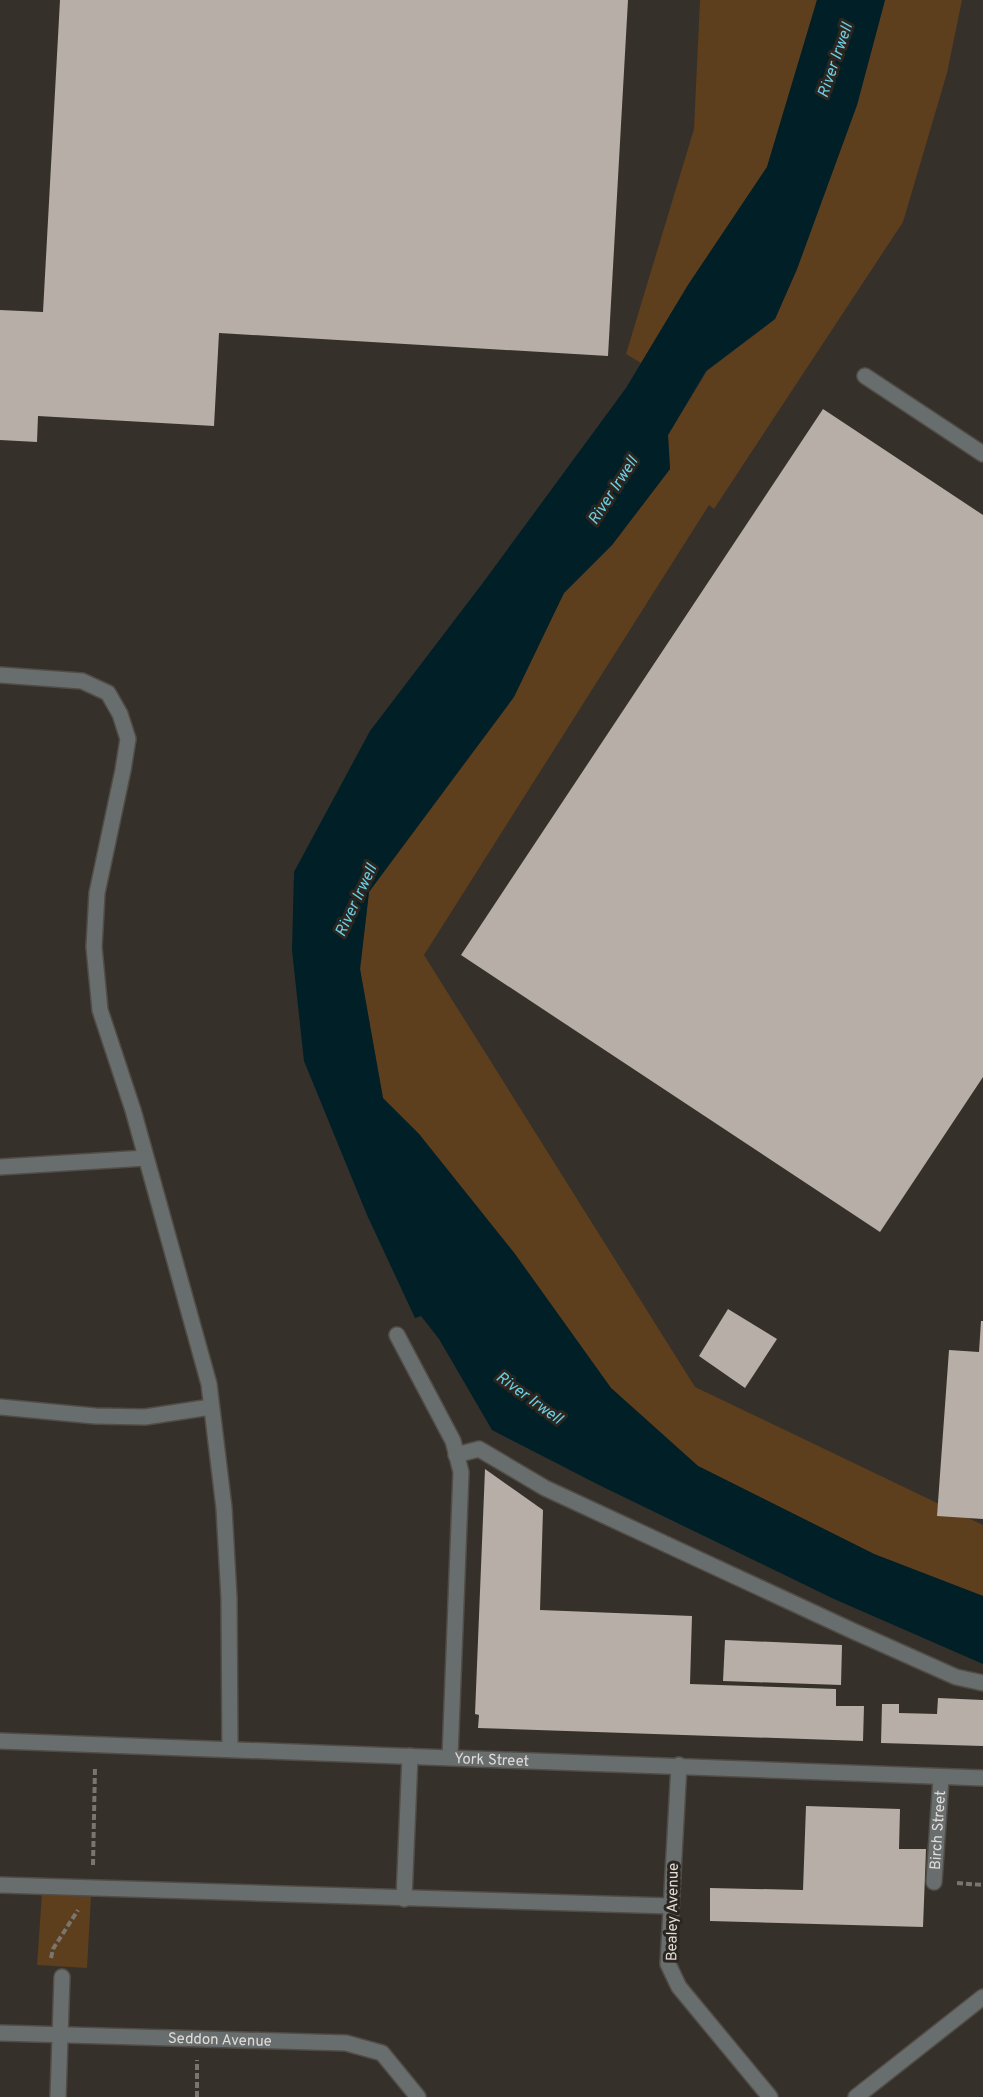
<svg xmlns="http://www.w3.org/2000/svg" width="983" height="2097" font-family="Overpass,sans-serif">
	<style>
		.green { fill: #5d3e1d }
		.water { fill: #001f26 }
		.building { fill: #b6aea7 }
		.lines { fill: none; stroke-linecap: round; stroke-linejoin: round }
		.minor-casing { stroke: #514c46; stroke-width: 18 }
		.path { stroke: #7b7570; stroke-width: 4; stroke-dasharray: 6 3; stroke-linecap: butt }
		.minor { stroke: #686d6e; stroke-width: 15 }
		.labels { text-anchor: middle; stroke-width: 6; stroke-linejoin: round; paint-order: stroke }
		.street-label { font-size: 15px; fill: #e0dcd8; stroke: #2c2620 }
		.water-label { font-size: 16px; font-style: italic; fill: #6bcfe5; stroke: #2c2620 }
	</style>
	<rect width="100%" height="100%" fill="#36302a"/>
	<path class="green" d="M 700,0 L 817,0 L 767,167 L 688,285 L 641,363 L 626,354 L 694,129 Z
		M 885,0 L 962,0 L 947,73 L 903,222 L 714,509 L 709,505 L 424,955 L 695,1387 L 983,1525 L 983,1596 L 874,1554 L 698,1466 L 611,1388 L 515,1254 L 419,1134 L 383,1099 L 360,969 L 369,892 L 564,593 L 612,545 L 670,469 L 668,435 L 707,371 L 775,319 L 797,269 L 857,105 Z
		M 42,1893 L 91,1896 L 87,1968 L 37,1965 Z"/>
	<path class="water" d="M 817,0 L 885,0 L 857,105 L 797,269 L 775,319 L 706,371 L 668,435 L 670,469 L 612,545 L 564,593 L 514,697 L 369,892 L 360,969 L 383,1098 L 419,1134 L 515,1254 L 611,1388 L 698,1466 L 874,1554 L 983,1596 L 983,1664 L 834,1599 L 599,1485 L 492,1430 L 439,1339 L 421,1316 L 415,1318 L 367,1215 L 304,1061 L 292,950 L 294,872 L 370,731 L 482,584 L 626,388 L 688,285 L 767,167 Z"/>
	<path class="building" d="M 60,0 L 628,0 L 608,356 L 219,333 L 214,426 L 38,416 L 37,442 L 0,440 L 0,310 L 43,312 Z
		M 823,409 L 983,515 L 983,1077 L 880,1232 L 461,955 Z
		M 728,1309 L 777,1339 L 745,1388 L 699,1356 Z
		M 981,1321 L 983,1321 L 983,1519 L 937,1516 L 949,1350 L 979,1352 Z
		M 485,1469 L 543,1510 L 540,1610 L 692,1616 L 690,1684 L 836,1689 L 836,1706 L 864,1706 L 863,1741 L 478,1728 L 479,1715 L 475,1714 Z
		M 725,1640 L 842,1645 L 841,1685 L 723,1681 Z
		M 938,1698 L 983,1700 L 983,1746 L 881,1743 L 882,1704 L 899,1704 L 899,1713 L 937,1714 Z
		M 806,1806 L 900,1809 L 899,1849 L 926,1849 L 923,1927 L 710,1921 L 710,1888 L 803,1890 Z"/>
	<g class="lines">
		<defs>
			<g id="minor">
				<path d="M 865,376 L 983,454"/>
				<path d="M 0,675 L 82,681 L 108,693 L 120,714 L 128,739 L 123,770 L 97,893 L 94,947 L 100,1010 L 133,1110 L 209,1384 L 224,1508 L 229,1598 L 230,1749"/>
				<path d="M 0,1167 L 146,1158"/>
				<path d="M 397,1335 L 453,1441 L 461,1472 L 450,1757"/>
				<path d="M 0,1407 L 95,1416 L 145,1417 L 211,1407"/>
				<path d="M 456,1455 L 479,1449 L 545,1488 L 853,1631 L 956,1677 L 983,1683"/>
				<path id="s1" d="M 0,1741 L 983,1778"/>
				<path d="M 679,1765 L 668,1964 L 679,1987 L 770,2097"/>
				<path id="s2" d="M 934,1882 L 941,1778"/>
				<path d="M 0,1885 L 670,1906"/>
				<path d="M 404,1899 L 410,1756"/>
				<path id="s3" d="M 0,2033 L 346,2043 L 382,2053 L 418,2097"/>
				<path d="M 58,2097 L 62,1977"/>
				<path d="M 856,2097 L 983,1997"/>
			</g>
		</defs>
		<use href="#minor" class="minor-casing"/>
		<path class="path" d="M 93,1865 L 95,1767
			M 957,1883 L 983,1885
			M 51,1958 L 53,1949 L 78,1910
			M 197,2097 L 197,2060"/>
		<use href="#minor" class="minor"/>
	</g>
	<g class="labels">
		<g class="street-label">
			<text dy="5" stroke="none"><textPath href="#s1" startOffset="492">York Street</textPath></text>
			<text dy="5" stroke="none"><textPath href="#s2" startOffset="52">Birch Street</textPath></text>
			<text transform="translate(672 1912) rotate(-89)" y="5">Bealey Avenue</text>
			<text dy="5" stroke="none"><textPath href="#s3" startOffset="220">Seddon Avenue</textPath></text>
		</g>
		<g class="water-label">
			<text transform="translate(834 60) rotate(-71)" y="6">River Irwell</text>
			<text transform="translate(612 490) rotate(-57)" y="6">River Irwell</text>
			<text transform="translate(355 900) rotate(-65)" y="6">River Irwell</text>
			<text transform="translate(530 1397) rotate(36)" y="6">River Irwell</text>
		</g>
	</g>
</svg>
